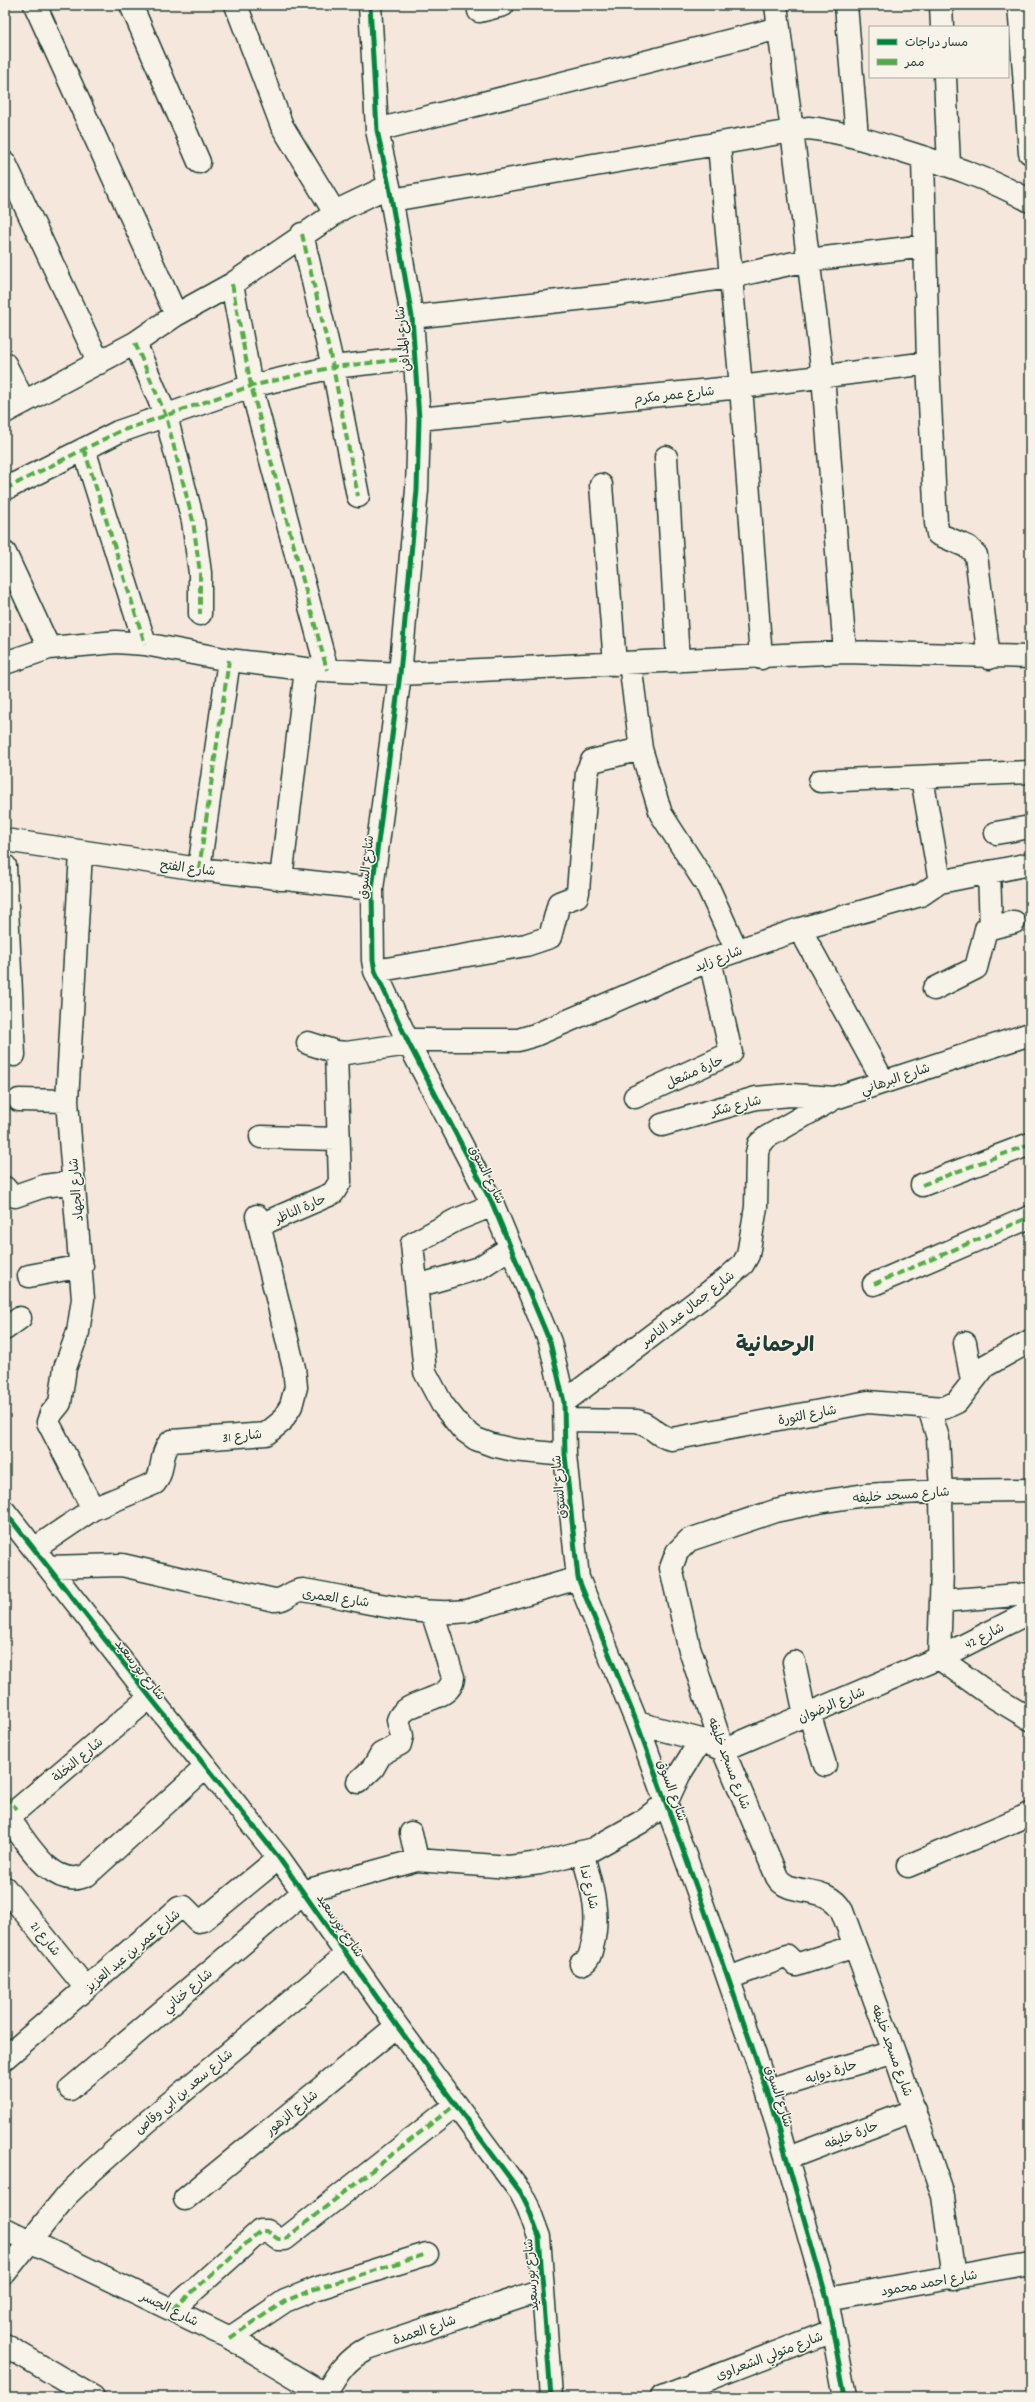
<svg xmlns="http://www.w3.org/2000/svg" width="1035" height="2402" font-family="Dekko,'Playpen Sans Arabic',sans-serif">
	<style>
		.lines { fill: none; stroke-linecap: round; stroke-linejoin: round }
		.minor-casing { stroke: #1f3d34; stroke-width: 25 }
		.minor { stroke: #f7f3e8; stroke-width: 22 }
		.quiet { stroke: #52ad45; stroke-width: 4; stroke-dasharray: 8 4; stroke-linecap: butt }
		.cycleway-casing { stroke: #f7f3e8; stroke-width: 8 }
		.cycleway { stroke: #00873e; stroke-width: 5 }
		.labels { text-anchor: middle; stroke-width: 3; stroke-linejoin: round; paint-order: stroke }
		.street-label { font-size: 13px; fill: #1f3d34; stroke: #f7f3e8 }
		.town-label { font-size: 21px; font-weight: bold; fill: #1f3d34; stroke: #f7f3e8 }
	</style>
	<rect width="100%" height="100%" fill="#f6e7dd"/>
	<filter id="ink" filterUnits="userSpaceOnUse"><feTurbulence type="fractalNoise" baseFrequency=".025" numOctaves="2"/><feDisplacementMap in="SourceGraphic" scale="8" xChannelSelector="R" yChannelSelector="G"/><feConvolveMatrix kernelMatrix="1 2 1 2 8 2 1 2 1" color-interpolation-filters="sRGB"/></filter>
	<g filter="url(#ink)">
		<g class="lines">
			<defs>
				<path id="minor" d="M 35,5 L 176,315
					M 131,5 L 199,162
					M 236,5 L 282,126 L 335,213
					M 370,5 L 377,130 L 389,186 L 412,317 L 419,419 L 417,490 L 400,674 L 372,889 L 373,960 L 375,971 L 409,1044 L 493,1205 L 550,1342 L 564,1402 L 565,1455 L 578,1578 L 637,1723 L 701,1900 L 767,2090 L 827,2299 L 845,2397
					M 776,5 L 823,376 L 845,652
					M 846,5 L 857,137
					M 941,5 L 942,27
					M 1019,5 L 1030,153
					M 479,11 L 503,5
					M 945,77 L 949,165
					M 377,130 L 779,28
					M 719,145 L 741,387 L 761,658
					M 923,157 L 928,363 L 936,523 L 938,534 L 968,547 L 976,555 L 989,658
					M 5,163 L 99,363
					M 392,200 L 808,128 C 840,131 869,141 900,150 C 945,164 989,178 1030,201
					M 302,234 L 333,367 L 358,496
					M 232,284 L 251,386 L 327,670
					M 412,317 L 614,295 L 730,277 L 808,260 L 925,246
					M 135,343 L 166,416 L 193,521 L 200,573 L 200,614
					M 5,364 L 24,402
					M 5,412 L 135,343 L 176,315 L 232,284 L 343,208 L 389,186
					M 419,419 L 741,387 L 928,363
					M 84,449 L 145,644
					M 666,457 L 678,661
					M 601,485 L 615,664
					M 5,489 L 118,432 L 251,386 L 333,367 L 415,358
					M 5,553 L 49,648
					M 5,663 L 49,648 L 116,642 L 145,644 L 229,660 L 306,669 L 400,674 L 845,652 L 1030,657
					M 630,663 L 641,749 L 661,814 L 708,887 L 737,951
					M 922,778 L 940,882
					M 820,781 L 1030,772
					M 996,833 L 1030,827
					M 5,840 L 199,869 L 372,889
					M 81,853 L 67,1101 L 83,1299 L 78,1332 L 65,1368 L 60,1403 L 51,1414 L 48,1422 L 93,1509
					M 5,866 L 14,1055
					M 199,869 L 229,660
					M 989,872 L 991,928
					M 281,879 L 306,669
					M 800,929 L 883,1081
					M 375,971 L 526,945 L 550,937 L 559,903 L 577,896 L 578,892 L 587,772 L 592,761 L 641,749
					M 934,989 L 976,968 L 986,929 L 1014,922
					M 407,1040 L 518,1040 L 535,1035 L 710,960 L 800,929 L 921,895 L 940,882 L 1030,864
					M 308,1043 L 336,1052 L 346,1053 L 409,1044
					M 635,1097 L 731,1053 L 710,960
					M 19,1100 L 67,1101
					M 662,1125 L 756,1098 L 791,1095 L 835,1098
					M 261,1137 L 338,1139
					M 922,1185 L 1030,1144
					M 5,1188 L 10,1194 L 15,1196 L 44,1186 L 74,1182
					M 493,1205 L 456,1220 L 412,1244 L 425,1372 L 442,1404 L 462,1429 L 476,1439 L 492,1445 L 514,1450 L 565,1455
					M 260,1225 L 329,1195 L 333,1193 L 340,1182 L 336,1052
					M 29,1276 L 82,1266
					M 874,1284 L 1030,1217
					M 417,1286 L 479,1268 L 510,1248
					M 5,1329 L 20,1318
					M 965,1343 L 972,1381
					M 564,1402 L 725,1280 L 743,1264 L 748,1255 L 756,1207 L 757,1153 L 759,1144 L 767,1137 L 835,1098 L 1030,1034
					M 929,1408 L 938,1438 L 941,1491 L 942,1570 L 939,1658
					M 565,1420 L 637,1421 C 651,1424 657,1437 672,1439 L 868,1402 L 944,1408 L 957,1402 L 985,1366 L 1030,1341
					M 5,1512 L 150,1697 L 279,1858 L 397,2026 L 521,2193 L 528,2207 L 539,2237 L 551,2397
					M 34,1549 L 93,1509 L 155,1483 C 165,1471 159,1451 172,1441 L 266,1434 L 281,1422 L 291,1406 L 296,1387 L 294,1368 L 257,1216
					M 48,1567 L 122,1565 L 274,1600 C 286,1601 291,1590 303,1590 C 356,1598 412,1617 467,1611 L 578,1578
					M 941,1601 L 1030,1594
					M 939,1658 L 992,1696 L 1030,1719
					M 794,1662 L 805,1715
					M 809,1713 L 825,1765
					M 637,1723 L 701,1740 L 723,1750 L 939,1658 L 1030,1612
					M 358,1782 L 373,1768 L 381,1754 L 400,1744 L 402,1736 L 398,1720 C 406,1697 452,1704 453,1677 L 432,1612
					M 8,1817 C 25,1840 53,1892 87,1875 L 206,1767
					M 5,1820 L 150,1697
					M 411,1833 L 417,1860
					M 908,1866 L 1030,1814
					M 5,1888 L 86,1988
					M 581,1964 C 589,1961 590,1955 592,1947 C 601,1914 591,1884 582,1852
					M 729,1978 L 787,1956 L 796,1965 L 855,1946
					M 5,2058 L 179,1908 L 184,1907 L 198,1921 L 203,1920 L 279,1858
					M 70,2089 L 305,1891 L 417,1860 L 509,1867 L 540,1863 L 593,1849 L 641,1822 L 666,1803 L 679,1775 L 701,1740
					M 767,2090 L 894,2052
					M 788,2158 L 915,2110
					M 185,2199 L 397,2026
					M 5,2229 L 230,2338 L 329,2397
					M 5,2273 L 66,2196 L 92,2171 L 147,2122 L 347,1954
					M 954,2278 L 943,2196 L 894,2052 L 842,1911 C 826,1882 789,1898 777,1877 L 723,1750 L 689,1647 L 671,1568 L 677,1552 L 689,1540 L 775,1511 L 819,1502 L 865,1495 L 941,1491 L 1030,1490
					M 827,2299 L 1030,2263
					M 173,2309 L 260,2231 L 267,2231 L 278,2239 L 285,2239 L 455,2105
					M 230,2338 L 285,2301 L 315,2289 L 427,2254
					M 5,2345 L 93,2397
					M 325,2395 C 337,2374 346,2359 368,2348 L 542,2290
					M 662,2397 L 832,2331"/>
			</defs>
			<use href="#minor" class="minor-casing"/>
			<use href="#minor" class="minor"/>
			<path class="quiet" d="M 302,234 L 333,367 L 358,496
				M 232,284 L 251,386 L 327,670
				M 135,343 L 166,416 L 193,521 L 200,573 L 200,614
				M 84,449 L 145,644
				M 5,489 L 118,432 L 251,386 L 333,367 L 415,358
				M 199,869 L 229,660
				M 922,1185 L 1030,1144
				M 874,1284 L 1030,1217
				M 5,1796 L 17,1809
				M 173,2309 L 260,2231 L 267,2231 L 278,2239 L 285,2239 L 455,2105
				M 230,2338 L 285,2301 L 315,2289 L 427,2254"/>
			<defs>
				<path id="cycleway" d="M 370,5 L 377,130 L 389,186 L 412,317 L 419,419 L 417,490 L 400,674 L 372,889 L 373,960 L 375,971 L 409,1044 L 493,1205 L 550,1342 L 564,1402 L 565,1455 L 578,1578 L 637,1723 L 701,1900 L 767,2090 L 827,2299 L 845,2397
					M 5,1512 L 150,1697 L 279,1858 L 397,2026 L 521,2193 L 528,2207 L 539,2237 L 551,2397"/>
			</defs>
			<use href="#cycleway" class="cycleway-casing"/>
			<use href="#cycleway" class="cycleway"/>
		</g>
	</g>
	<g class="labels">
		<g class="street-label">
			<text transform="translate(402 339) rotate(-96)" y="5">شارع المدافن</text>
			<text transform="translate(674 394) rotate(-6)" y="5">شارع عمر مكرم</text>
			<text transform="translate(188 867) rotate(7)" y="5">شارع الفتح</text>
			<text transform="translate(365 867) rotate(-84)" y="5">شارع السوق</text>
			<text transform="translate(718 958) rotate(-21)" y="5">شارع زايد</text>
			<text transform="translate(694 1071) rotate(-24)" y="5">حارة مشعل</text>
			<text transform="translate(895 1078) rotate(-19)" y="5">شارع البرهاني</text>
			<text transform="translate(736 1105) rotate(-14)" y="5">شارع شكر</text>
			<text transform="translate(488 1174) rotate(63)" y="5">شارع السوق</text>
			<text transform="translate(75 1190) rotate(-95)" y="5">شارع الجهاد</text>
			<text transform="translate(300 1208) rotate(-24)" y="5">حارة الناظر</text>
			<text transform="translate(687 1308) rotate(-38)" y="5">شارع جمال عبد الناصر</text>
			<text transform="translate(807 1414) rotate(-11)" y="5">شارع الثورة</text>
			<text transform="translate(242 1435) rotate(-6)" y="5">شارع 31</text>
			<text transform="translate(558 1487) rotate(-95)" y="5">شارع السوق</text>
			<text transform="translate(901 1494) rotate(-4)" y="5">شارع مسجد خليفه</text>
			<text transform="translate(336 1597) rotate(8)" y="5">شارع العمرى</text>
			<text transform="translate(984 1635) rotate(-27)" y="5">شارع 42</text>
			<text transform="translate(141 1669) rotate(52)" y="5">شارع بورسعيد</text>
			<text transform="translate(831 1704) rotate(-23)" y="5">شارع الرضوان</text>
			<text transform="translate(77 1759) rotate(-40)" y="5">شارع النخلة</text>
			<text transform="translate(730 1763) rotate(69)" y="5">شارع مسجد خليفه</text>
			<text transform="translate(673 1790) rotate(70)" y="5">شارع السوق</text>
			<text transform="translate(590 1887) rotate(77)" y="5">شارع ندا</text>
			<text transform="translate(341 1925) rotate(56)" y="5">شارع بورسعيد</text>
			<text transform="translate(46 1938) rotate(51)" y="5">شارع 21</text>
			<text transform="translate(132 1950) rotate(-40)" y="5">شارع عمر بن عبد العزيز</text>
			<text transform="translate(187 1990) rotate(-40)" y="5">شارع خناني</text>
			<text transform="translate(893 2050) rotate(70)" y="5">شارع مسجد خليفه</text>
			<text transform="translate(831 2071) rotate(-17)" y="5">حارة دوابه</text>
			<text transform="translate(183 2091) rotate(-40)" y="5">شارع سعد بن ابى وقاص</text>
			<text transform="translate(780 2096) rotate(72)" y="5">شارع السوق</text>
			<text transform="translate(291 2112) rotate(-39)" y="5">شارع الزهور</text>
			<text transform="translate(851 2134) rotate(-21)" y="5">حارة خليفه</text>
			<text transform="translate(530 2275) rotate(-95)" y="5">شارع بورسعيد</text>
			<text transform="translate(929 2282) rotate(-10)" y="5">شارع احمد محمود</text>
			<text transform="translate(170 2308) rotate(26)" y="5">شارع الجسر</text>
			<text transform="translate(424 2329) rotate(-19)" y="5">شارع العمدة</text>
			<text transform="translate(769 2355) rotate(-21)" y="5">شارع متولي الشعراوى</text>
		</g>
		<g class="town-label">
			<text x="775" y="1351">الرحمانية</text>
		</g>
	</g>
	<rect width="1035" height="2402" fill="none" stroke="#f7f3e8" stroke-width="20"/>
	<rect x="10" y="10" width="1015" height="2382" fill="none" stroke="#1f3d34" stroke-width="1.5" filter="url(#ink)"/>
	<rect x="869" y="26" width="140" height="52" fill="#f7f3e8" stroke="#a1aaa0"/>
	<rect x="877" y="39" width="20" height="6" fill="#00873e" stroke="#a1aaa0"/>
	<text x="905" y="46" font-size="12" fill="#1f3d34">مسار دراجات</text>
	<rect x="877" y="59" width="20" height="6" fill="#52ad45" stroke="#a1aaa0"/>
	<text x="905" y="66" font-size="12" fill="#1f3d34">ممر</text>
</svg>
